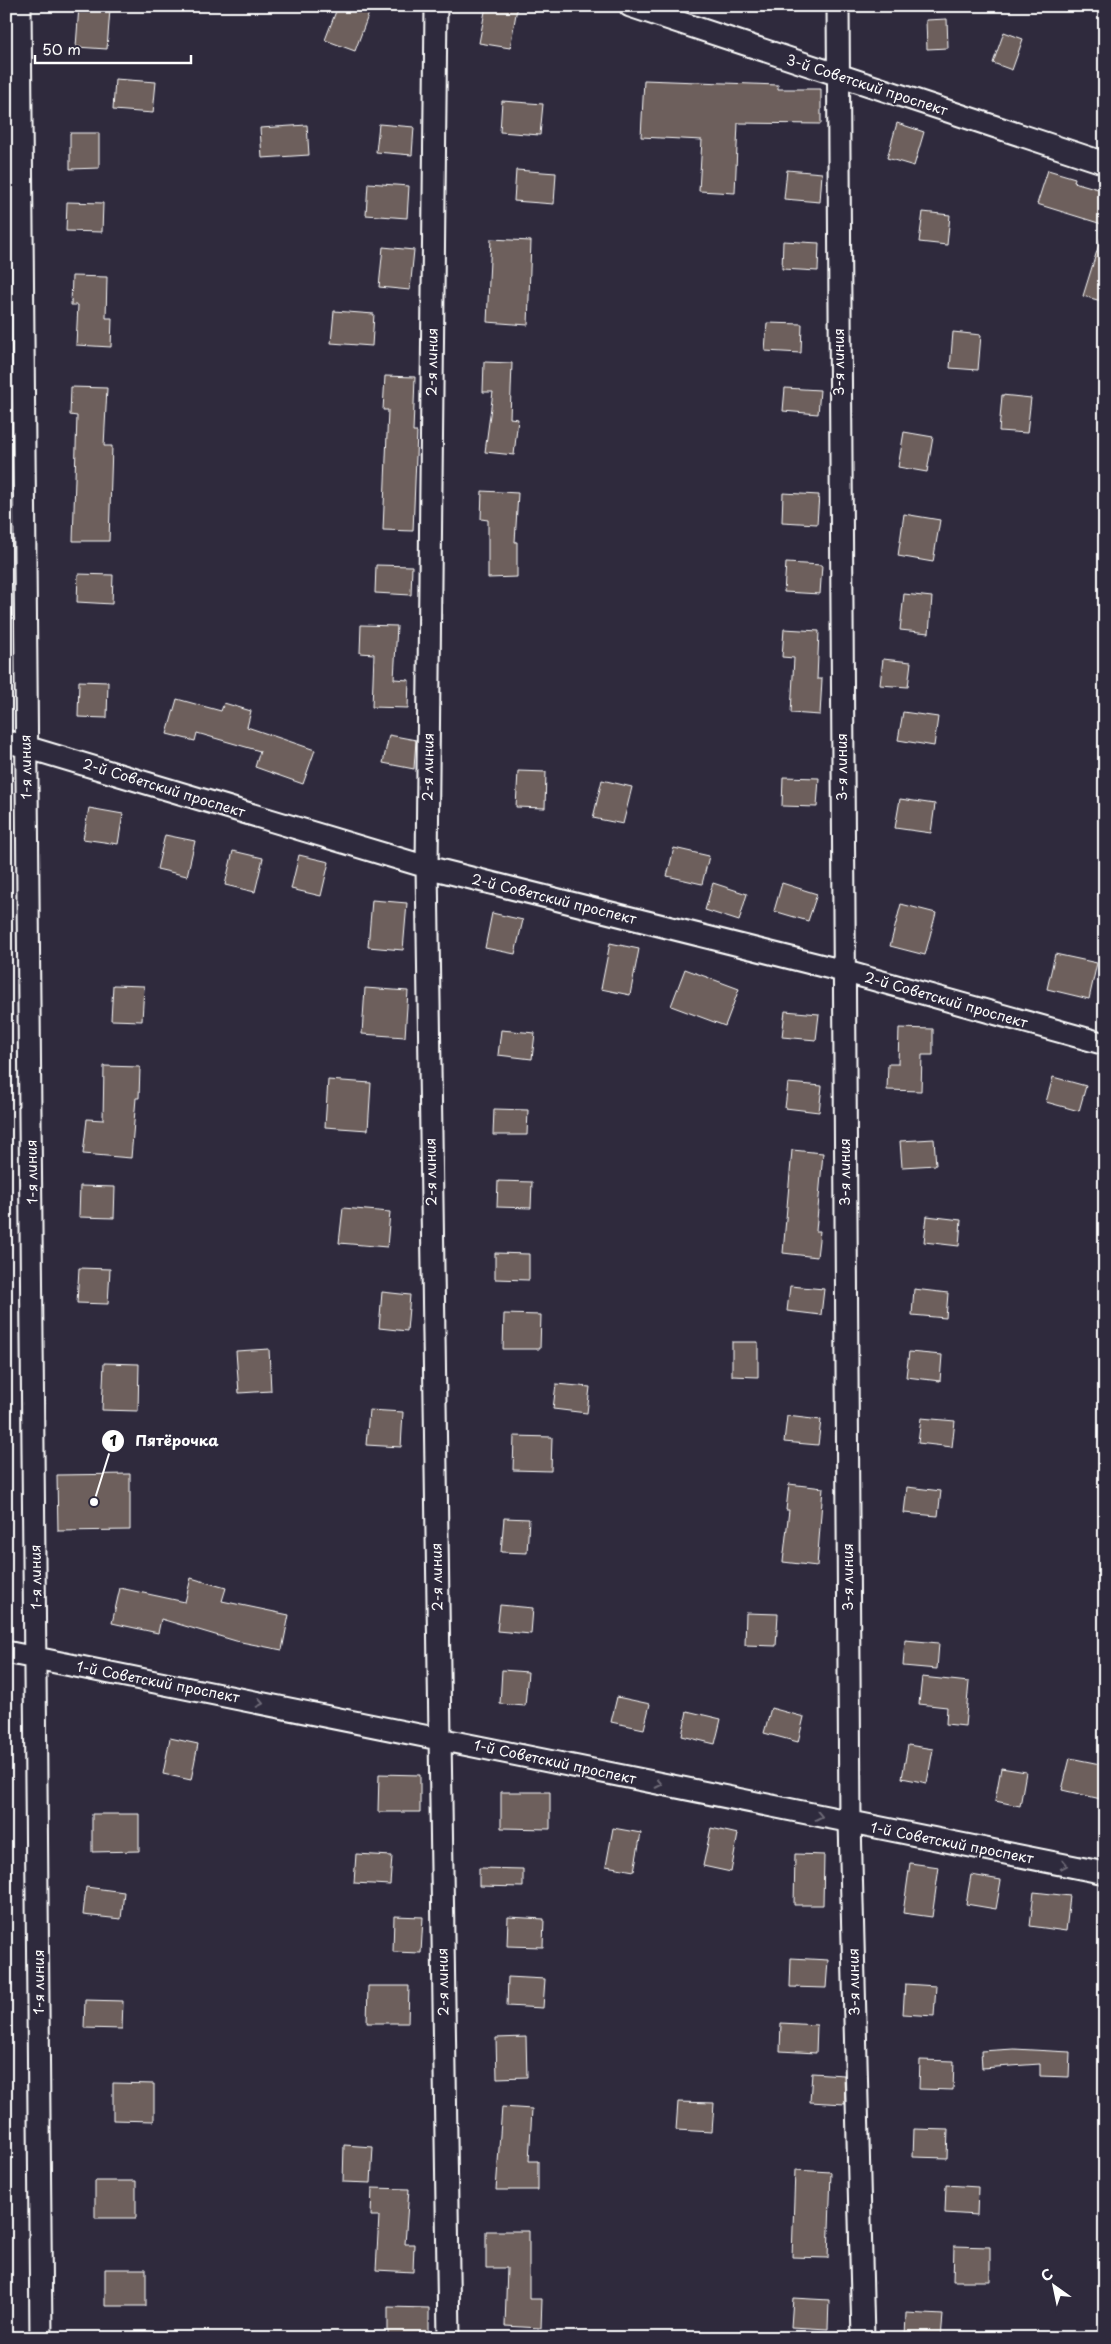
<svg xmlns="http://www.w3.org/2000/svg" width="1111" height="2344" font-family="'Playpen Sans',sans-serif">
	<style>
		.building { fill: #6d5f5b; stroke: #fff }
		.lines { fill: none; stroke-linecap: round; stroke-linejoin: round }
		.minor-casing { stroke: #fff; stroke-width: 25 }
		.minor { stroke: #2f2a3d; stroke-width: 21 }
		.oneway { stroke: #6d6a77 }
		.labels { text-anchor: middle; stroke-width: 4; stroke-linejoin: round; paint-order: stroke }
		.street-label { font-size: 14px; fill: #fff; stroke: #2f2a3d }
		.leader { fill: none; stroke: #fff; stroke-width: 2 }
		.callout-dot { fill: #fff; stroke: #2f2a3d; stroke-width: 2 }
		.mark-label { font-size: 15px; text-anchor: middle; font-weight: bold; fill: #111 }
		.callout-label { font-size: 15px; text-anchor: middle; font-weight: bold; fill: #fff; stroke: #2f2a3d; stroke-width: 4; stroke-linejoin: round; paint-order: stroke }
	</style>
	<rect width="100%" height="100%" fill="#2f2a3d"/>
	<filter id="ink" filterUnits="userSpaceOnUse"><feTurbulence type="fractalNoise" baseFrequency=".02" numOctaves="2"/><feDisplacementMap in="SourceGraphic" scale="10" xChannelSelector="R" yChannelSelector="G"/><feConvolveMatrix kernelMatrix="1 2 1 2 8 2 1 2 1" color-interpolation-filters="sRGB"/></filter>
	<g filter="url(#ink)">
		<path class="building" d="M 79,6 L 110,9 L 107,49 L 76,47 Z
			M 338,6 L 352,6 L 369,13 L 355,51 L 325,40 Z
			M 486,6 L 517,8 L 510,48 L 479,43 Z
			M 947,19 L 948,48 L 927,49 L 926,20 Z
			M 1004,32 L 1023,39 L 1012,70 L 993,63 Z
			M 115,79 L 156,82 L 153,113 L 113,110 Z
			M 644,80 L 778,85 L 778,89 L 821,89 L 821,124 L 738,123 L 735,193 L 699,191 L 702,140 L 641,137 Z
			M 502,101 L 543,104 L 540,135 L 500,132 Z
			M 897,123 L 924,132 L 914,166 L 887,158 Z
			M 379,124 L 414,127 L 412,155 L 376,152 Z
			M 307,125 L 309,155 L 262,158 L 260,128 Z
			M 70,133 L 99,133 L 99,168 L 70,169 Z
			M 516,170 L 556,173 L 554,204 L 514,201 Z
			M 787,170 L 822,173 L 820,202 L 784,199 Z
			M 1048,170 L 1075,178 L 1074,182 L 1105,191 L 1105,225 L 1037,204 Z
			M 368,183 L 409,186 L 407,218 L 366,215 Z
			M 67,202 L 103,203 L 102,232 L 66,231 Z
			M 923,212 L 950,215 L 947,245 L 919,242 Z
			M 1101,238 L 1105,238 L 1105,302 L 1083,296 Z
			M 491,239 L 531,241 L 528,325 L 487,322 Z
			M 783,241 L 819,243 L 818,271 L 782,269 Z
			M 383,247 L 414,250 L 410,290 L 379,287 Z
			M 72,276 L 107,277 L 106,318 L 112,318 L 111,347 L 76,345 L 78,305 L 71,305 Z
			M 334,311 L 374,314 L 372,346 L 331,343 Z
			M 767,323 L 802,324 L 801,353 L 765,351 Z
			M 953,332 L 981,335 L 978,370 L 950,368 Z
			M 484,362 L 512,363 L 510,418 L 518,419 L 514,455 L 485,452 L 493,392 L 483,392 Z
			M 385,376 L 415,377 L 413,432 L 417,432 L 413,531 L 383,530 L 388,410 L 383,410 Z
			M 71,387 L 107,388 L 104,446 L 112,446 L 109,541 L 73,541 L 77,416 L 70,415 Z
			M 785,388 L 820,390 L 818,414 L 783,411 Z
			M 1002,395 L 1031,398 L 1027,433 L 999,431 Z
			M 904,432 L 933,437 L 927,472 L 898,467 Z
			M 482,491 L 518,493 L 515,542 L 517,542 L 517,577 L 488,578 L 488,520 L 481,519 Z
			M 783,493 L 819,495 L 817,524 L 782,522 Z
			M 904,514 L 940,520 L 933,562 L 898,556 Z
			M 786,563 L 822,565 L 820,594 L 784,592 Z
			M 376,565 L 412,566 L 411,595 L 375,593 Z
			M 78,574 L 113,575 L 112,604 L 77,602 Z
			M 904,594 L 932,597 L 929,633 L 900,630 Z
			M 361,625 L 397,626 L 394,679 L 409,680 L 408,708 L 372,707 L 374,654 L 360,653 Z
			M 784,629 L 819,631 L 817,679 L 822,679 L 820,715 L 791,713 L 794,658 L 782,657 Z
			M 883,659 L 911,662 L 908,687 L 880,685 Z
			M 79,681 L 108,682 L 107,718 L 78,717 Z
			M 177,699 L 221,711 L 224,703 L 251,711 L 247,727 L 315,750 L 303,784 L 255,767 L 260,751 L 197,733 L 195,741 L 167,734 Z
			M 903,712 L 938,717 L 934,746 L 898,740 Z
			M 389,735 L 416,740 L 414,769 L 383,763 Z
			M 518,771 L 546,772 L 545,808 L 516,807 Z
			M 783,777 L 819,778 L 817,807 L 782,806 Z
			M 602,780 L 632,787 L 623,824 L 593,818 Z
			M 900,799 L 935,804 L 931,833 L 895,828 Z
			M 89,808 L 123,814 L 118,844 L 83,839 Z
			M 165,835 L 195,841 L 187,876 L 157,869 Z
			M 674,848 L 709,856 L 702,884 L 667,876 Z
			M 233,851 L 263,858 L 255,892 L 225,885 Z
			M 299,855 L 329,862 L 321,896 L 291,889 Z
			M 713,883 L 747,894 L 739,921 L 705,910 Z
			M 782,883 L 817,894 L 808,921 L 774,911 Z
			M 372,900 L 407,903 L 403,950 L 368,947 Z
			M 901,904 L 936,913 L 925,955 L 890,946 Z
			M 492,913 L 523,920 L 515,954 L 485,948 Z
			M 610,943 L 639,949 L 630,995 L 601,989 Z
			M 1055,954 L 1097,963 L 1089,999 L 1047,989 Z
			M 685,969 L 739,989 L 725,1026 L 671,1006 Z
			M 113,985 L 144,986 L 142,1021 L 111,1020 Z
			M 365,988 L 408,991 L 405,1037 L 362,1034 Z
			M 785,1011 L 819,1014 L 816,1040 L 782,1037 Z
			M 899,1028 L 933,1029 L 933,1055 L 922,1055 L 921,1091 L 887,1090 L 888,1064 L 898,1064 Z
			M 501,1030 L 535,1033 L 532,1059 L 498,1055 Z
			M 104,1066 L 140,1067 L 139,1098 L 136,1098 L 131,1158 L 83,1154 L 87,1119 L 103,1120 Z
			M 1053,1077 L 1086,1086 L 1079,1111 L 1046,1102 Z
			M 328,1080 L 371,1083 L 368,1130 L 325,1127 Z
			M 788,1083 L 822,1086 L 819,1112 L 785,1108 Z
			M 494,1109 L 528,1110 L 527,1135 L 493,1135 Z
			M 934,1139 L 936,1165 L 902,1167 L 900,1141 Z
			M 792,1150 L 823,1153 L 816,1231 L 820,1231 L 817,1257 L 783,1253 Z
			M 498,1181 L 532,1182 L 531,1208 L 497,1207 Z
			M 80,1186 L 115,1187 L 114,1218 L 79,1217 Z
			M 343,1208 L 390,1212 L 387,1247 L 339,1243 Z
			M 927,1216 L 961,1220 L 959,1246 L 924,1242 Z
			M 495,1253 L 529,1254 L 529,1280 L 495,1279 Z
			M 79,1268 L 110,1269 L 108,1304 L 77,1303 Z
			M 790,1286 L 824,1289 L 821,1315 L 787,1311 Z
			M 914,1289 L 948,1293 L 946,1318 L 912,1315 Z
			M 382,1292 L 410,1295 L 407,1331 L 379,1328 Z
			M 504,1314 L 541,1315 L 540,1349 L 503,1349 Z
			M 732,1342 L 758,1342 L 758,1377 L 732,1376 Z
			M 269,1349 L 271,1391 L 239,1393 L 236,1351 Z
			M 909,1352 L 942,1355 L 940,1381 L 906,1377 Z
			M 104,1363 L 139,1364 L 138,1411 L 102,1410 Z
			M 556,1384 L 590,1387 L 587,1413 L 553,1409 Z
			M 369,1410 L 403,1412 L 401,1447 L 366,1445 Z
			M 787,1416 L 821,1420 L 818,1445 L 784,1442 Z
			M 921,1418 L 955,1421 L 952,1447 L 918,1443 Z
			M 514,1436 L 552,1437 L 551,1471 L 513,1470 Z
			M 130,1474 L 130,1530 L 58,1531 L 57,1475 Z
			M 789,1484 L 823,1488 L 817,1566 L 783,1562 L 789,1510 L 786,1510 Z
			M 907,1487 L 941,1491 L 938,1516 L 904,1513 Z
			M 504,1518 L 529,1519 L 527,1553 L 501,1552 Z
			M 191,1578 L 226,1588 L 222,1601 L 289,1615 L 282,1650 L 236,1641 L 161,1619 L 158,1633 L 112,1623 L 120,1588 L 185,1602 Z
			M 500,1605 L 533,1608 L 531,1634 L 497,1631 Z
			M 746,1613 L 778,1614 L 776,1646 L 745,1645 Z
			M 905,1640 L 939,1643 L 937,1669 L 903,1666 Z
			M 502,1670 L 528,1672 L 525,1706 L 500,1704 Z
			M 922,1677 L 969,1682 L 965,1726 L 946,1724 L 947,1707 L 919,1704 Z
			M 617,1697 L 650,1704 L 644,1729 L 611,1722 Z
			M 771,1708 L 804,1717 L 798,1742 L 764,1733 Z
			M 687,1711 L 721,1719 L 715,1744 L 682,1736 Z
			M 170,1738 L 198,1744 L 191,1780 L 163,1774 Z
			M 908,1745 L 933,1749 L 927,1783 L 902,1778 Z
			M 1070,1758 L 1105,1765 L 1105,1800 L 1062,1790 Z
			M 1001,1768 L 1026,1772 L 1020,1806 L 995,1801 Z
			M 379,1774 L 420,1775 L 420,1812 L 378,1812 Z
			M 501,1792 L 550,1792 L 550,1829 L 501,1828 Z
			M 92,1814 L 139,1814 L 139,1851 L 92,1852 Z
			M 613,1828 L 641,1833 L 634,1871 L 606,1866 Z
			M 711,1828 L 738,1834 L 731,1872 L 703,1866 Z
			M 356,1854 L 392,1856 L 390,1885 L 354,1883 Z
			M 795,1854 L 824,1855 L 823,1905 L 794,1905 Z
			M 910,1863 L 939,1867 L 932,1917 L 903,1913 Z
			M 479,1868 L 523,1869 L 523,1887 L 479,1886 Z
			M 971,1875 L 1001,1880 L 996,1909 L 966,1904 Z
			M 86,1887 L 124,1892 L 121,1919 L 83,1915 Z
			M 1034,1892 L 1070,1896 L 1066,1931 L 1030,1926 Z
			M 394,1916 L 423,1917 L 421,1953 L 393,1952 Z
			M 508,1917 L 544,1919 L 543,1947 L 507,1946 Z
			M 791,1958 L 828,1960 L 826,1988 L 790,1987 Z
			M 508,1977 L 545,1979 L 543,2008 L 507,2006 Z
			M 905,1984 L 936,1986 L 934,2016 L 903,2014 Z
			M 368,1986 L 409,1986 L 408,2023 L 367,2023 Z
			M 85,2000 L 123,2001 L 122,2029 L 84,2028 Z
			M 781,2023 L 817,2025 L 816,2053 L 780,2051 Z
			M 526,2037 L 527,2077 L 497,2078 L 496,2038 Z
			M 1014,2049 L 1070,2052 L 1069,2077 L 1040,2076 L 1040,2064 L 982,2068 L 981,2051 Z
			M 920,2060 L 954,2061 L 953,2090 L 919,2089 Z
			M 812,2073 L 844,2075 L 845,2104 L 810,2102 Z
			M 113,2083 L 154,2084 L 154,2121 L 113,2120 Z
			M 678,2102 L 714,2103 L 712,2132 L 676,2130 Z
			M 502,2107 L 532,2109 L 529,2161 L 538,2161 L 538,2190 L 496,2190 Z
			M 914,2129 L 948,2130 L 947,2158 L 913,2157 Z
			M 344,2145 L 373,2147 L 371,2183 L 343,2182 Z
			M 795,2170 L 831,2172 L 828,2258 L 792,2257 Z
			M 95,2181 L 136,2181 L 136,2218 L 95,2218 Z
			M 946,2185 L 978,2187 L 977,2215 L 945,2213 Z
			M 372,2188 L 409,2189 L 405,2244 L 414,2244 L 413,2272 L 376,2270 L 379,2216 L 371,2216 Z
			M 486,2231 L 529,2231 L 529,2299 L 542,2299 L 541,2328 L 505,2326 L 507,2268 L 486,2268 Z
			M 954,2246 L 990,2247 L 990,2281 L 953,2281 Z
			M 105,2269 L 146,2269 L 146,2306 L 105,2306 Z
			M 793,2298 L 829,2300 L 828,2329 L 791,2327 Z
			M 388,2307 L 429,2308 L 429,2338 L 388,2338 Z
			M 906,2313 L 943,2315 L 941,2338 L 905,2338 Z"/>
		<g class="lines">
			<defs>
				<path id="minor" d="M 20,6 L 41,2338
					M 436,6 L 427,867 L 449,2338
					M 630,6 L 1105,163
					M 838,6 L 850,1822 L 863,2338
					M 6,741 L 427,867 L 843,971 L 1105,1044
					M 6,1652 L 1105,1873"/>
			</defs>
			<use href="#minor" class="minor-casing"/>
			<use href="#minor" class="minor"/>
		</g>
		<defs><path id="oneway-chevron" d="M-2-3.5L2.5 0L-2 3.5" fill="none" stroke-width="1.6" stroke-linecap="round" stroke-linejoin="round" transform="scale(1.25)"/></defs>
		<g class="oneway">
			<use href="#oneway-chevron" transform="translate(260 1703) rotate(11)"/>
			<use href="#oneway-chevron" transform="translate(659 1784) rotate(12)"/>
			<use href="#oneway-chevron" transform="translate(819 1816) rotate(12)"/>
			<use href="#oneway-chevron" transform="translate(1064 1865) rotate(11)"/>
		</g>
	</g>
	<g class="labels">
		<g class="street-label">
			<text transform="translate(867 85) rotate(18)" y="5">3-й Советский проспект</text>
			<text transform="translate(432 362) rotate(-89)" y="5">2-я линия</text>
			<text transform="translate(839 362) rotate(-90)" y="5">3-я линия</text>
			<text transform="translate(26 767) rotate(-91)" y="5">1-я линия</text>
			<text transform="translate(428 767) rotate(-89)" y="5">2-я линия</text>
			<text transform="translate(842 767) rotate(-90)" y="5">3-я линия</text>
			<text transform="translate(164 788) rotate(17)" y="5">2-й Советский проспект</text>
			<text transform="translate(554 899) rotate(14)" y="5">2-й Советский проспект</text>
			<text transform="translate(946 1000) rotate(16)" y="5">2-й Советский проспект</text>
			<text transform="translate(32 1172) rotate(-91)" y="5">1-я линия</text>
			<text transform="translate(431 1172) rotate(-91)" y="5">2-я линия</text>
			<text transform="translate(845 1172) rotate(-90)" y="5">3-я линия</text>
			<text transform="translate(36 1577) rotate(-91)" y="5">1-я линия</text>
			<text transform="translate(437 1577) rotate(-91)" y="5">2-я линия</text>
			<text transform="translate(848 1577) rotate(-90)" y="5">3-я линия</text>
			<text transform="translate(158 1682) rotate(11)" y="5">1-й Советский проспект</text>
			<text transform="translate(555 1762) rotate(12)" y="5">1-й Советский проспект</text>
			<text transform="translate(952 1843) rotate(11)" y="5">1-й Советский проспект</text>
			<text transform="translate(39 1982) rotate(-90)" y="5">1-я линия</text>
			<text transform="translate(443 1982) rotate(-91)" y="5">2-я линия</text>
			<text transform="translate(854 1982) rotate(-91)" y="5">3-я линия</text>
		</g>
	</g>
	<path class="leader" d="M94 1502L113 1441"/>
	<g class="callout-dot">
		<circle cx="94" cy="1502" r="5"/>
		<circle cx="113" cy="1441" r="12"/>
	</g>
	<g class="mark-label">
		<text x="113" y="1446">1</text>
	</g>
	<g class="callout-label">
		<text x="177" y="1446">Пятёрочка</text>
	</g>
	<rect width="1111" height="2344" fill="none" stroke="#2f2a3d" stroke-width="25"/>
	<rect x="12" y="12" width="1086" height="2319" fill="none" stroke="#fff" stroke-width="2" filter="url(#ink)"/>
	<g transform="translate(1054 2286) rotate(327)" stroke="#2f2a3d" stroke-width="4" paint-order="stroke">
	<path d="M0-4L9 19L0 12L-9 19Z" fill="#ffffff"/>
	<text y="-8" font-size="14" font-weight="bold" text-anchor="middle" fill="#ffffff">С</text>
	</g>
	<path d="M35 55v8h156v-8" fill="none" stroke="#ffffff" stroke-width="2.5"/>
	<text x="42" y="55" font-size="15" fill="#ffffff" stroke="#2f2a3d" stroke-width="4" paint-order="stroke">50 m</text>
</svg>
